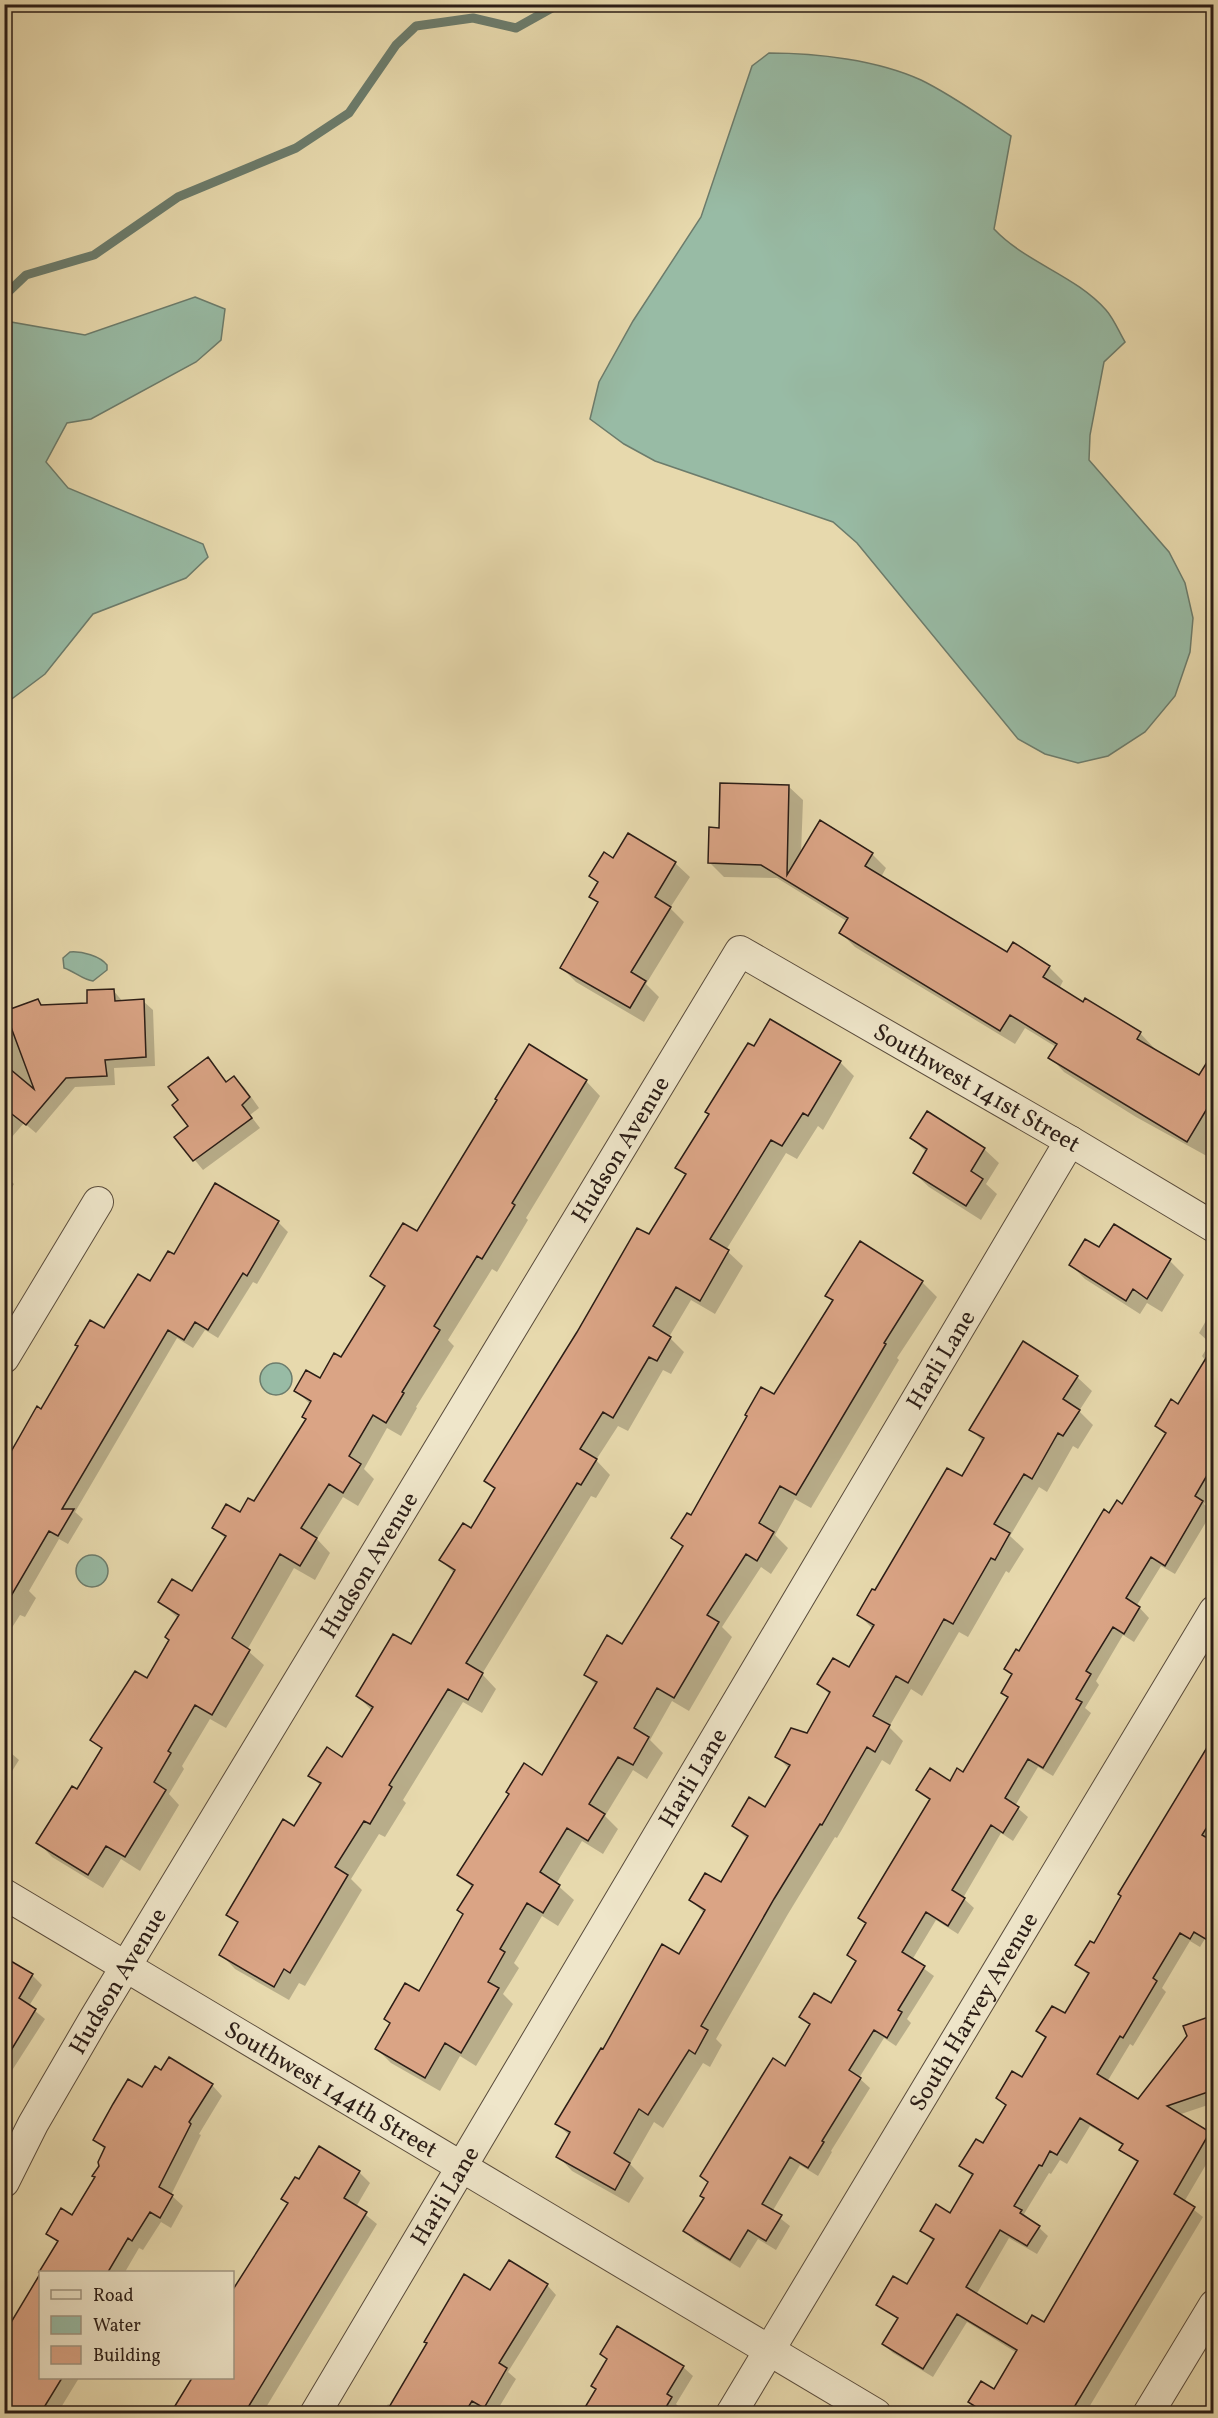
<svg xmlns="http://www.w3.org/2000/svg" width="1218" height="2418" font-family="Vollkorn,serif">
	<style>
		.water { fill: #98bba5; stroke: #6c7c6c; stroke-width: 1.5 }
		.shadow { fill: #0003; fill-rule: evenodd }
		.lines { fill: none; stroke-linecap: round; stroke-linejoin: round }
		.stream { stroke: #6c7c6c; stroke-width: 9 }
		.building { fill: #daa485; stroke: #2b1d16; stroke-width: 1.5; fill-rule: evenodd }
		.minor-casing { stroke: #5a4c3c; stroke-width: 32 }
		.minor { stroke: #efe6ca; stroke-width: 30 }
		.labels { text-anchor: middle; stroke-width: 6; stroke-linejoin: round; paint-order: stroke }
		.street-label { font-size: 24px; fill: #2b1d16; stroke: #efe6ca }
	</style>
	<rect width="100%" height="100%" fill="#e7d9ad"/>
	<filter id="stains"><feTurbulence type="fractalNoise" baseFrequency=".00333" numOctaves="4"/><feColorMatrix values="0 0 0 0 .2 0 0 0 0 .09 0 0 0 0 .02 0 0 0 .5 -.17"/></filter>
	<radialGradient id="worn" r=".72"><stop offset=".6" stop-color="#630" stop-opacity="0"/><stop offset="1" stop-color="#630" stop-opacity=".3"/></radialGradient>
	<path class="water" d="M 769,53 C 817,53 877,60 921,80 C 952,95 982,117 1011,136 L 994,229 C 1026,263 1075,275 1106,310 C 1114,319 1119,332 1125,342 L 1104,362 L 1090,435 L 1089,460 L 1169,552 L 1185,583 L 1193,618 L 1190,652 L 1175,696 L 1145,732 L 1108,756 L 1078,763 L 1045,754 L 1018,739 L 857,543 L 833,522 L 655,461 L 624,444 L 590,419 L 599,382 L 633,321 L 701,217 L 752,66 Z
		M 195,297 L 225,309 L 221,340 L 196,362 L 91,419 L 67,423 L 46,462 L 68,488 L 203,544 L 208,557 L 186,578 L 93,614 L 45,674 L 5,704 L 5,321 L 85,335 Z
		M 70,952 C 82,951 100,956 107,965 L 107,970 L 93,981 C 83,980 74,971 64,968 L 63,958 Z
		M260 1379a16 16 0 1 1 32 0a16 16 0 1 1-32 0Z
		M76 1571a16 16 0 1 1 32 0a16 16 0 1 1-32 0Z"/>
	<path class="shadow" d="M 788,786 L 803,800 L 801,854 L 872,854 L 886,868 L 881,877 L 1008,954 L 1049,967 L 1063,981 L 1059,989 L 1140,1033 L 1154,1048 L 1153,1050 L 1199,1077 L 1214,1079 L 1214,1160 L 1136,1117 L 1064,1072 L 1050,1057 L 1056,1047 L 1025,1028 L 1015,1044 L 855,947 L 841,933 L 848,922 L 777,878 L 724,877 L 709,862 L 720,829 Z
		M 629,835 L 675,863 L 690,877 L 670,908 L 684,922 L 646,984 L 659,997 L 644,1022 L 576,982 L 562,968 L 599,904 L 591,897 L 599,884 L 591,876 L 614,860 Z
		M 113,990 L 123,1002 L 143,1001 L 153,1010 L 155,1066 L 114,1068 L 115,1085 L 75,1087 L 36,1133 L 24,1123 L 4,1146 L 4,1036 L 38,1001 L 44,1006 L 89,1004 Z
		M 755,1048 L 840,1062 L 854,1076 L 823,1130 L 818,1126 L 797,1159 L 786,1153 L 726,1250 L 743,1266 L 715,1314 L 691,1300 L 669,1337 L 684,1352 L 671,1374 L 663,1370 L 628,1431 L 618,1426 L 596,1460 L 610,1475 L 596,1498 L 591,1496 L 482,1674 L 496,1689 L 482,1713 L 463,1702 L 403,1800 L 406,1803 L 385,1837 L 379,1834 L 351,1879 L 362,1890 L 305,1986 L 299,1983 L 289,2000 L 235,1969 L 221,1954 L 238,1924 L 228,1914 L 295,1828 L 321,1786 L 310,1776 L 343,1759 L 372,1711 L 358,1696 L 411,1647 L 454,1573 L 441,1560 L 471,1530 L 496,1490 L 486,1480 L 649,1236 L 686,1176 L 677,1167 Z
		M 208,1059 L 228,1083 L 234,1078 L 244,1087 L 259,1108 L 250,1115 L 260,1128 L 203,1170 L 176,1137 L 190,1126 L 180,1101 Z
		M 586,1081 L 600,1096 L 526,1218 L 528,1220 L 497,1272 L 492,1269 L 448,1340 L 454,1346 L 416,1407 L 417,1408 L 401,1436 L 387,1428 L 364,1469 L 374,1479 L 358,1506 L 343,1497 L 317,1539 L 330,1553 L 315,1580 L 294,1568 L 247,1650 L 264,1665 L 226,1728 L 210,1719 L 182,1766 L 184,1769 L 169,1794 L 179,1805 L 140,1871 L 121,1859 L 103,1888 L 52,1857 L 38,1842 L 78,1791 L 103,1750 L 92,1740 L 147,1680 L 171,1641 L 179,1619 L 160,1602 L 192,1593 L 226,1539 L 214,1528 L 241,1514 L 254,1503 L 307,1420 L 311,1405 L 296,1390 L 320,1380 L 342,1359 L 385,1289 L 372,1276 Z
		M 928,1113 L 984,1149 L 999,1163 L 986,1184 L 997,1194 L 981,1220 L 929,1187 L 914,1173 L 927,1153 L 912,1138 Z
		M 4,1175 L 14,1184 L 4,1201 Z
		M 216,1185 L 278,1222 L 288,1232 L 257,1284 L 253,1282 L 218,1338 L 205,1330 L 193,1348 L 177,1338 L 75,1512 L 83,1519 L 68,1544 L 59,1539 L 29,1591 L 36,1598 L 25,1617 L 20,1615 L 4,1640 L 4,1495 L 41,1411 L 105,1330 L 174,1256 Z
		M 4,1217 L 10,1222 L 4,1231 Z
		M 1115,1226 L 1170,1261 L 1184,1275 L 1162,1312 L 1147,1303 L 1140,1314 L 1085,1279 L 1071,1265 L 1100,1249 Z
		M 861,1243 L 922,1282 L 937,1297 L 897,1358 L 899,1360 L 811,1508 L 795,1499 L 775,1535 L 788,1548 L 771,1574 L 761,1567 L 722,1627 L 732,1637 L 689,1711 L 672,1701 L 650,1740 L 663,1753 L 647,1779 L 633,1770 L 605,1816 L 618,1829 L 603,1854 L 582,1841 L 556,1884 L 574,1900 L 558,1926 L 542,1916 L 514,1963 L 519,1968 L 503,1994 L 513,2004 L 476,2066 L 460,2056 L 440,2091 L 391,2063 L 377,2049 L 420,1993 L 464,1915 L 473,1888 L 459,1875 L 542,1777 L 597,1686 L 586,1675 L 622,1646 L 683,1548 L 673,1538 L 691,1517 L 774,1396 L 833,1302 L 827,1296 Z
		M 1211,1312 L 1214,1313 L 1214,1489 L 1204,1504 L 1212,1512 L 1175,1574 L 1161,1566 L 1137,1605 L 1149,1618 L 1134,1642 L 1123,1635 L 1096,1681 L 1099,1685 L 1085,1708 L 1091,1713 L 1053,1776 L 1038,1767 L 1015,1806 L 1028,1817 L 1013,1841 L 1001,1833 L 963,1898 L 974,1908 L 958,1934 L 936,1920 L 912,1960 L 934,1976 L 907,2019 L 911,2023 L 896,2046 L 884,2038 L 859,2078 L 870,2088 L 831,2151 L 832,2152 L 818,2176 L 800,2165 L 772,2212 L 790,2226 L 776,2250 L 758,2239 L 740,2268 L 695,2241 L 685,2231 L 705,2198 L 709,2184 L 702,2176 L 786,2068 L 811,2026 L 801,2017 L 831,2005 L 857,1963 L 849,1955 L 867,1924 L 860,1917 L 930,1801 L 918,1790 L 950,1783 L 963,1774 L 1009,1699 L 1003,1693 L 1013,1676 L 1006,1669 L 1020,1653 L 1110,1515 L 1123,1506 L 1166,1435 L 1157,1426 L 1178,1406 L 1206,1361 L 1202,1356 L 1210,1343 L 1199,1333 Z
		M 1077,1377 L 1092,1391 L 1079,1411 L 1093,1425 L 1078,1449 L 1073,1446 L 1047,1492 L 1039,1487 L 1010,1536 L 1024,1549 L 1009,1573 L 1006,1571 L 968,1637 L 959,1632 L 922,1696 L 911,1689 L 889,1727 L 903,1741 L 890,1765 L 882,1760 L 837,1838 L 835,1837 L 788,1914 L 716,2039 L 722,2045 L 710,2067 L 703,2063 L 663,2128 L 654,2122 L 630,2164 L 644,2178 L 629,2203 L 572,2171 L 558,2156 L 570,2136 L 557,2124 L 604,2052 L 680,1956 L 705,1914 L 691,1900 L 722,1884 L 748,1840 L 734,1826 L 766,1809 L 789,1769 L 777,1756 L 808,1735 L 830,1695 L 819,1684 L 850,1669 L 873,1629 L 859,1615 L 962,1478 L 983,1442 L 971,1429 Z
		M 1214,1738 L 1212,1927 L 1200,1947 L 1190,1941 L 1162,1988 L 1166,1992 L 1133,2046 L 1130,2044 L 1107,2082 L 1139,2101 L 1214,2017 L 1214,2103 L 1178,2115 L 1214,2137 L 1214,2151 L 1184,2202 L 1203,2217 L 1085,2414 L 982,2414 L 970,2402 L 994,2391 L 1017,2353 L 967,2322 L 933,2377 L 893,2353 L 883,2344 L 898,2320 L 878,2304 L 907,2286 L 934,2242 L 922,2231 L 951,2215 L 973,2177 L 961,2166 L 984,2145 L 1006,2107 L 998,2098 L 1022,2079 L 1046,2039 L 1038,2031 L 1065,2015 L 1089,1976 L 1077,1965 L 1094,1945 ZM 1090,2126 L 1124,2146 L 1121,2150 L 1139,2164 L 1044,2324 L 1028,2326 L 976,2295 L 1009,2238 L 1037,2254 L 1048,2236 L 1024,2214 L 1049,2173 L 1051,2174 L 1060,2160 L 1067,2164 Z
		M 4,1747 L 19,1760 L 4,1784 Z
		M 4,1959 L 32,1975 L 42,1985 L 29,2006 L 45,2019 L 4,2083 Z
		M 161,2072 L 212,2085 L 222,2096 L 199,2134 L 201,2135 L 171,2195 L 183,2206 L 171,2228 L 161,2222 L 143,2250 L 139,2248 L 125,2272 L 41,2272 L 58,2243 L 48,2233 L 73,2217 L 96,2178 L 105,2150 L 95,2139 Z
		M 359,2172 L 370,2183 L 356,2207 L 377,2224 L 262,2414 L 171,2414 L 193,2378 L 232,2378 L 289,2205 L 283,2199 L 300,2181 Z
		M 40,2273 L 40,2378 L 79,2378 L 57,2414 L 4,2414 L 4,2336 Z
		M 547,2285 L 556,2295 L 508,2372 L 516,2379 L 495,2414 L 488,2414 L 482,2410 L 479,2414 L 382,2414 L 388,2404 L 391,2406 L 490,2292 Z
		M 602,2354 L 683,2367 L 693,2376 L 676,2404 L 680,2408 L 677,2414 L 583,2414 L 597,2390 L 593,2386 L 608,2360 Z"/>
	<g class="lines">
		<path class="stream" d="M 4,296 L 26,275 L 94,255 L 178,197 L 296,148 L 349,113 L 396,45 L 416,26 L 473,18 L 516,28 L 559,4"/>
	</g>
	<path class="building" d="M 720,783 L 789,785 L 787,875 L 820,820 L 873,853 L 865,866 L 1007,952 L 1013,942 L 1050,966 L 1043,977 L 1083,1002 L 1085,998 L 1141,1032 L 1137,1039 L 1199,1075 L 1214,1051 L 1214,1097 L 1187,1142 L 1048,1058 L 1057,1044 L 1010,1015 L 1000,1031 L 839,933 L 848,918 L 761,865 L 708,863 L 709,827 L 719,828 Z
		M 628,833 L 676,862 L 655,897 L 671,907 L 631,972 L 646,981 L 630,1008 L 560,968 L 598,902 L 589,897 L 598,882 L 589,876 L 604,852 L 613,858 Z
		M 114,989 L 115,1001 L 144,999 L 146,1057 L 105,1060 L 107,1076 L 66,1078 L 26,1125 L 4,1108 L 4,1064 L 34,1089 L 5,1011 L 38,999 L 41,1005 L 87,1003 L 87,990 Z
		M 770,1019 L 841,1061 L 808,1116 L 803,1113 L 782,1146 L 771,1140 L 710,1239 L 729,1250 L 700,1301 L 676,1287 L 653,1326 L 671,1337 L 657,1361 L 649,1357 L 613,1418 L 603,1412 L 580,1449 L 597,1459 L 581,1485 L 577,1483 L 466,1663 L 483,1673 L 468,1700 L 448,1689 L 389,1785 L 392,1787 L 370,1824 L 364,1821 L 335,1867 L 348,1875 L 290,1973 L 284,1969 L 274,1987 L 219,1955 L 238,1922 L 226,1915 L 283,1819 L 294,1826 L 321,1783 L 308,1776 L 327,1747 L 342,1757 L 373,1707 L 356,1696 L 393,1634 L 411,1644 L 455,1570 L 439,1560 L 463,1523 L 471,1528 L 495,1488 L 484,1481 L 577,1332 L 637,1228 L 649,1234 L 686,1174 L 675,1168 L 709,1114 L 705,1112 L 748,1043 L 754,1046 Z
		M 529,1044 L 587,1080 L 512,1203 L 515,1205 L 482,1259 L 477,1256 L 434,1326 L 440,1330 L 402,1392 L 404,1393 L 386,1423 L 373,1415 L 349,1456 L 361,1464 L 343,1493 L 329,1484 L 301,1528 L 317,1538 L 300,1566 L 280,1554 L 232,1638 L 250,1650 L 212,1715 L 195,1705 L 168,1751 L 171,1753 L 154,1782 L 166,1790 L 125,1857 L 106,1846 L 88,1875 L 36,1843 L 72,1786 L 77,1789 L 102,1748 L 90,1740 L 135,1671 L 147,1678 L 169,1640 L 165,1637 L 179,1615 L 158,1602 L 172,1579 L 192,1591 L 226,1536 L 212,1528 L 226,1504 L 240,1512 L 248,1498 L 254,1501 L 306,1419 L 302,1417 L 311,1401 L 294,1391 L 306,1370 L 320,1378 L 334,1353 L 341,1357 L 385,1286 L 370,1276 L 403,1223 L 417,1231 L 497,1100 L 495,1099 Z
		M 208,1057 L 226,1082 L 234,1076 L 250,1097 L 242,1105 L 252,1118 L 193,1161 L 174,1137 L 188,1126 L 172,1105 L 178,1100 L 168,1087 Z
		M 927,1111 L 985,1148 L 971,1171 L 983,1179 L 966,1206 L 913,1173 L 927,1149 L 910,1138 Z
		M 215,1183 L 279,1221 L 247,1276 L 243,1273 L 208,1330 L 195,1322 L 184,1340 L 168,1330 L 62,1509 L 74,1509 L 58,1536 L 49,1531 L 4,1608 L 4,1464 L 37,1406 L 41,1409 L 78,1346 L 75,1345 L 90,1320 L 104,1328 L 138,1274 L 150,1281 L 168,1251 L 174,1254 Z
		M 1114,1224 L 1171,1259 L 1147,1299 L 1133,1289 L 1126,1301 L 1069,1265 L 1085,1239 L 1099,1247 Z
		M 860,1241 L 923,1281 L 884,1343 L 886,1344 L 796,1495 L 780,1486 L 759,1523 L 774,1532 L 757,1561 L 746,1554 L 707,1615 L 719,1622 L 674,1698 L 657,1688 L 634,1728 L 649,1737 L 633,1765 L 618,1757 L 589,1804 L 605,1814 L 588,1841 L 567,1828 L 540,1872 L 560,1885 L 543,1913 L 527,1903 L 500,1949 L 505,1952 L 488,1982 L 499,1988 L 461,2053 L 445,2043 L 425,2078 L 375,2049 L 390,2023 L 384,2019 L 405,1983 L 419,1991 L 463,1914 L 457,1910 L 473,1885 L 457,1875 L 509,1794 L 506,1792 L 524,1763 L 542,1775 L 597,1682 L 584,1675 L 607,1635 L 622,1644 L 683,1546 L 671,1538 L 687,1513 L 691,1515 L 747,1416 L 745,1415 L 761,1387 L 774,1394 L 833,1300 L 825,1296 Z
		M 1023,1341 L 1078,1376 L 1063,1399 L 1080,1410 L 1063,1436 L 1058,1433 L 1032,1479 L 1024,1474 L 994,1524 L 1010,1533 L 995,1560 L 991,1558 L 953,1624 L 944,1619 L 908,1683 L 896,1676 L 873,1716 L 890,1725 L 875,1752 L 867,1747 L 822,1825 L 820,1824 L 774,1899 L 701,2026 L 708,2030 L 695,2054 L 689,2050 L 648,2115 L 639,2109 L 614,2153 L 630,2163 L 615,2190 L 556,2157 L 570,2132 L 555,2124 L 601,2048 L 603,2049 L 662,1944 L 679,1954 L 705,1910 L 689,1900 L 705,1873 L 721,1882 L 748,1836 L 732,1826 L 749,1797 L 765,1807 L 790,1765 L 775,1757 L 791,1728 L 807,1733 L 830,1692 L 817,1684 L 833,1658 L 849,1667 L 874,1625 L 857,1615 L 872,1589 L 875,1590 L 947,1468 L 962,1476 L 984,1438 L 969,1430 Z
		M 1214,1345 L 1213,1465 L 1195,1496 L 1203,1501 L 1165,1566 L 1151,1557 L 1126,1598 L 1140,1607 L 1124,1634 L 1113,1627 L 1086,1671 L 1091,1674 L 1076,1699 L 1082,1702 L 1043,1768 L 1028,1759 L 1005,1798 L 1019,1807 L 1003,1833 L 991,1825 L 952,1890 L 965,1898 L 948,1926 L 926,1912 L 902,1952 L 925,1966 L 898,2010 L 902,2012 L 887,2038 L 874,2030 L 849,2070 L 861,2078 L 822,2141 L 824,2142 L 808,2168 L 790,2157 L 762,2204 L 782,2215 L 766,2241 L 748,2230 L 730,2260 L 683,2231 L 704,2198 L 700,2196 L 708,2182 L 700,2176 L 773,2058 L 785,2066 L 810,2024 L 799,2017 L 814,1993 L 831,2003 L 856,1961 L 847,1955 L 866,1923 L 858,1918 L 930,1799 L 916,1790 L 930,1768 L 950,1781 L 957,1768 L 963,1772 L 1008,1697 L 1001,1693 L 1012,1674 L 1004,1669 L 1016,1649 L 1019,1651 L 1104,1509 L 1109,1513 L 1117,1500 L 1122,1504 L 1166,1433 L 1155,1426 L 1171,1399 L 1178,1404 Z
		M 1214,1736 L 1214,1816 L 1202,1835 L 1214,1842 L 1214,1944 L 1194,1932 L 1190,1939 L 1180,1933 L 1153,1978 L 1157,1981 L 1123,2038 L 1120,2036 L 1097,2074 L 1138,2099 L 1187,2036 L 1183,2026 L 1214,2015 L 1214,2090 L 1167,2106 L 1210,2132 L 1174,2194 L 1195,2207 L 1070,2414 L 979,2414 L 981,2410 L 968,2402 L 981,2381 L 994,2389 L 1017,2350 L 957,2314 L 923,2369 L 882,2344 L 898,2318 L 876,2305 L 893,2276 L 907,2284 L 934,2239 L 920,2231 L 936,2204 L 950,2213 L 973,2174 L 959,2166 L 976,2139 L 983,2143 L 1006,2105 L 996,2098 L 1012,2071 L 1022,2077 L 1046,2037 L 1036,2031 L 1052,2006 L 1065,2013 L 1089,1973 L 1075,1965 L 1090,1941 L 1094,1943 L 1121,1896 L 1118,1894 ZM 1080,2118 L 1123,2144 L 1119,2150 L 1138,2161 L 1044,2322 L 1032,2315 L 1027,2324 L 966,2287 L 1000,2230 L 1027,2246 L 1040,2226 L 1020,2213 L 1022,2210 L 1014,2206 L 1039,2165 L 1042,2166 L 1050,2151 L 1057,2155 Z
		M 4,1957 L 33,1974 L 19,1998 L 36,2009 L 4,2062 Z
		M 169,2057 L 213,2084 L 189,2122 L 191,2124 L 159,2187 L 173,2195 L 160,2218 L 150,2212 L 132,2241 L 128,2238 L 108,2272 L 39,2272 L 58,2241 L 46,2234 L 61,2208 L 72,2215 L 95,2177 L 92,2176 L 99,2166 L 98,2162 L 105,2147 L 93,2140 L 113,2104 L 128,2079 L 142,2087 L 155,2066 L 161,2070 Z
		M 319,2146 L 360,2171 L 344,2198 L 367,2212 L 244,2414 L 170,2414 L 192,2378 L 232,2378 L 232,2291 L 288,2203 L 281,2199 L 295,2177 L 299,2179 Z
		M 509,2260 L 548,2284 L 499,2363 L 507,2368 L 484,2408 L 472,2401 L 464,2414 L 385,2414 L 427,2343 L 424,2342 L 464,2274 L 490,2290 Z
		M 40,2274 L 40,2378 L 62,2378 L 40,2414 L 4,2414 L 4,2334 Z
		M 617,2326 L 684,2366 L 667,2394 L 672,2397 L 662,2414 L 581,2414 L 596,2389 L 591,2386 L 607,2359 L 600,2354 Z"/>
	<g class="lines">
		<defs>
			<g id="minor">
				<path d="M 4,1358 L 98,1202"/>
				<path id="s1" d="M 4,1894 L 876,2414"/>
				<path id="s2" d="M 4,2182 L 33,2124 L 94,2019 L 740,951 L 1070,1141 L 1214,1227"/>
				<path id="s3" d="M 315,2414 L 1070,1141"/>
				<path id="s4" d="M 731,2414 L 1214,1611"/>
				<path d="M 1148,2414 L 1214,2305"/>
			</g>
		</defs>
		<use href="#minor" class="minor-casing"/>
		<use href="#minor" class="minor"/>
	</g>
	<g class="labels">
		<g class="street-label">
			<text dy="8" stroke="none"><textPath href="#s2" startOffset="1708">Southwest 141st Street</textPath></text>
			<text dy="8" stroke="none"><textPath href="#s2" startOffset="1203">Hudson Avenue</textPath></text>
			<text dy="8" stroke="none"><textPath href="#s3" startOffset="1226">Harli Lane</textPath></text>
			<text dy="8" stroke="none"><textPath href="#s2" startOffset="717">Hudson Avenue</textPath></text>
			<text dy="8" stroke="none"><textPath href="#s3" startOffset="740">Harli Lane</textPath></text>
			<text dy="8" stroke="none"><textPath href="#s2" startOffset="231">Hudson Avenue</textPath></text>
			<text dy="8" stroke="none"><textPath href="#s4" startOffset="470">South Harvey Avenue</textPath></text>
			<text dy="8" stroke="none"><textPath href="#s1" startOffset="381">Southwest 144th Street</textPath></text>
			<text dy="8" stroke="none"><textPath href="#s3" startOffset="254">Harli Lane</textPath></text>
		</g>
	</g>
	<rect width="1218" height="2418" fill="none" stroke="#e7d9ad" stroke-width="24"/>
	<rect x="6" y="6" width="1206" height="2406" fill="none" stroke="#2b1d16" stroke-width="3"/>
	<rect x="12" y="12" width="1194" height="2394" fill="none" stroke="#2b1d16" stroke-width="1.5"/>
	<rect x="39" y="2271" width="195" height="108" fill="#efe6ca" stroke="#a19682" stroke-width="1.5"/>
	<rect x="51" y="2290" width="30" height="9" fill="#efe6ca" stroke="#a19682" stroke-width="1.5"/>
	<text x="93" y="2301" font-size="18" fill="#2b1d16">Road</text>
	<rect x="51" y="2316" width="30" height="18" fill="#98bba5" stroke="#a19682" stroke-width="1.5"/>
	<text x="93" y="2331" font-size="18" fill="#2b1d16">Water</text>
	<rect x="51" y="2346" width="30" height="18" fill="#daa485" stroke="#a19682" stroke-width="1.5"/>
	<text x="93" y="2361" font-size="18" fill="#2b1d16">Building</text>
	<rect width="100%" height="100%" filter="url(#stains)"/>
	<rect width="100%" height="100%" fill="url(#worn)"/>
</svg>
